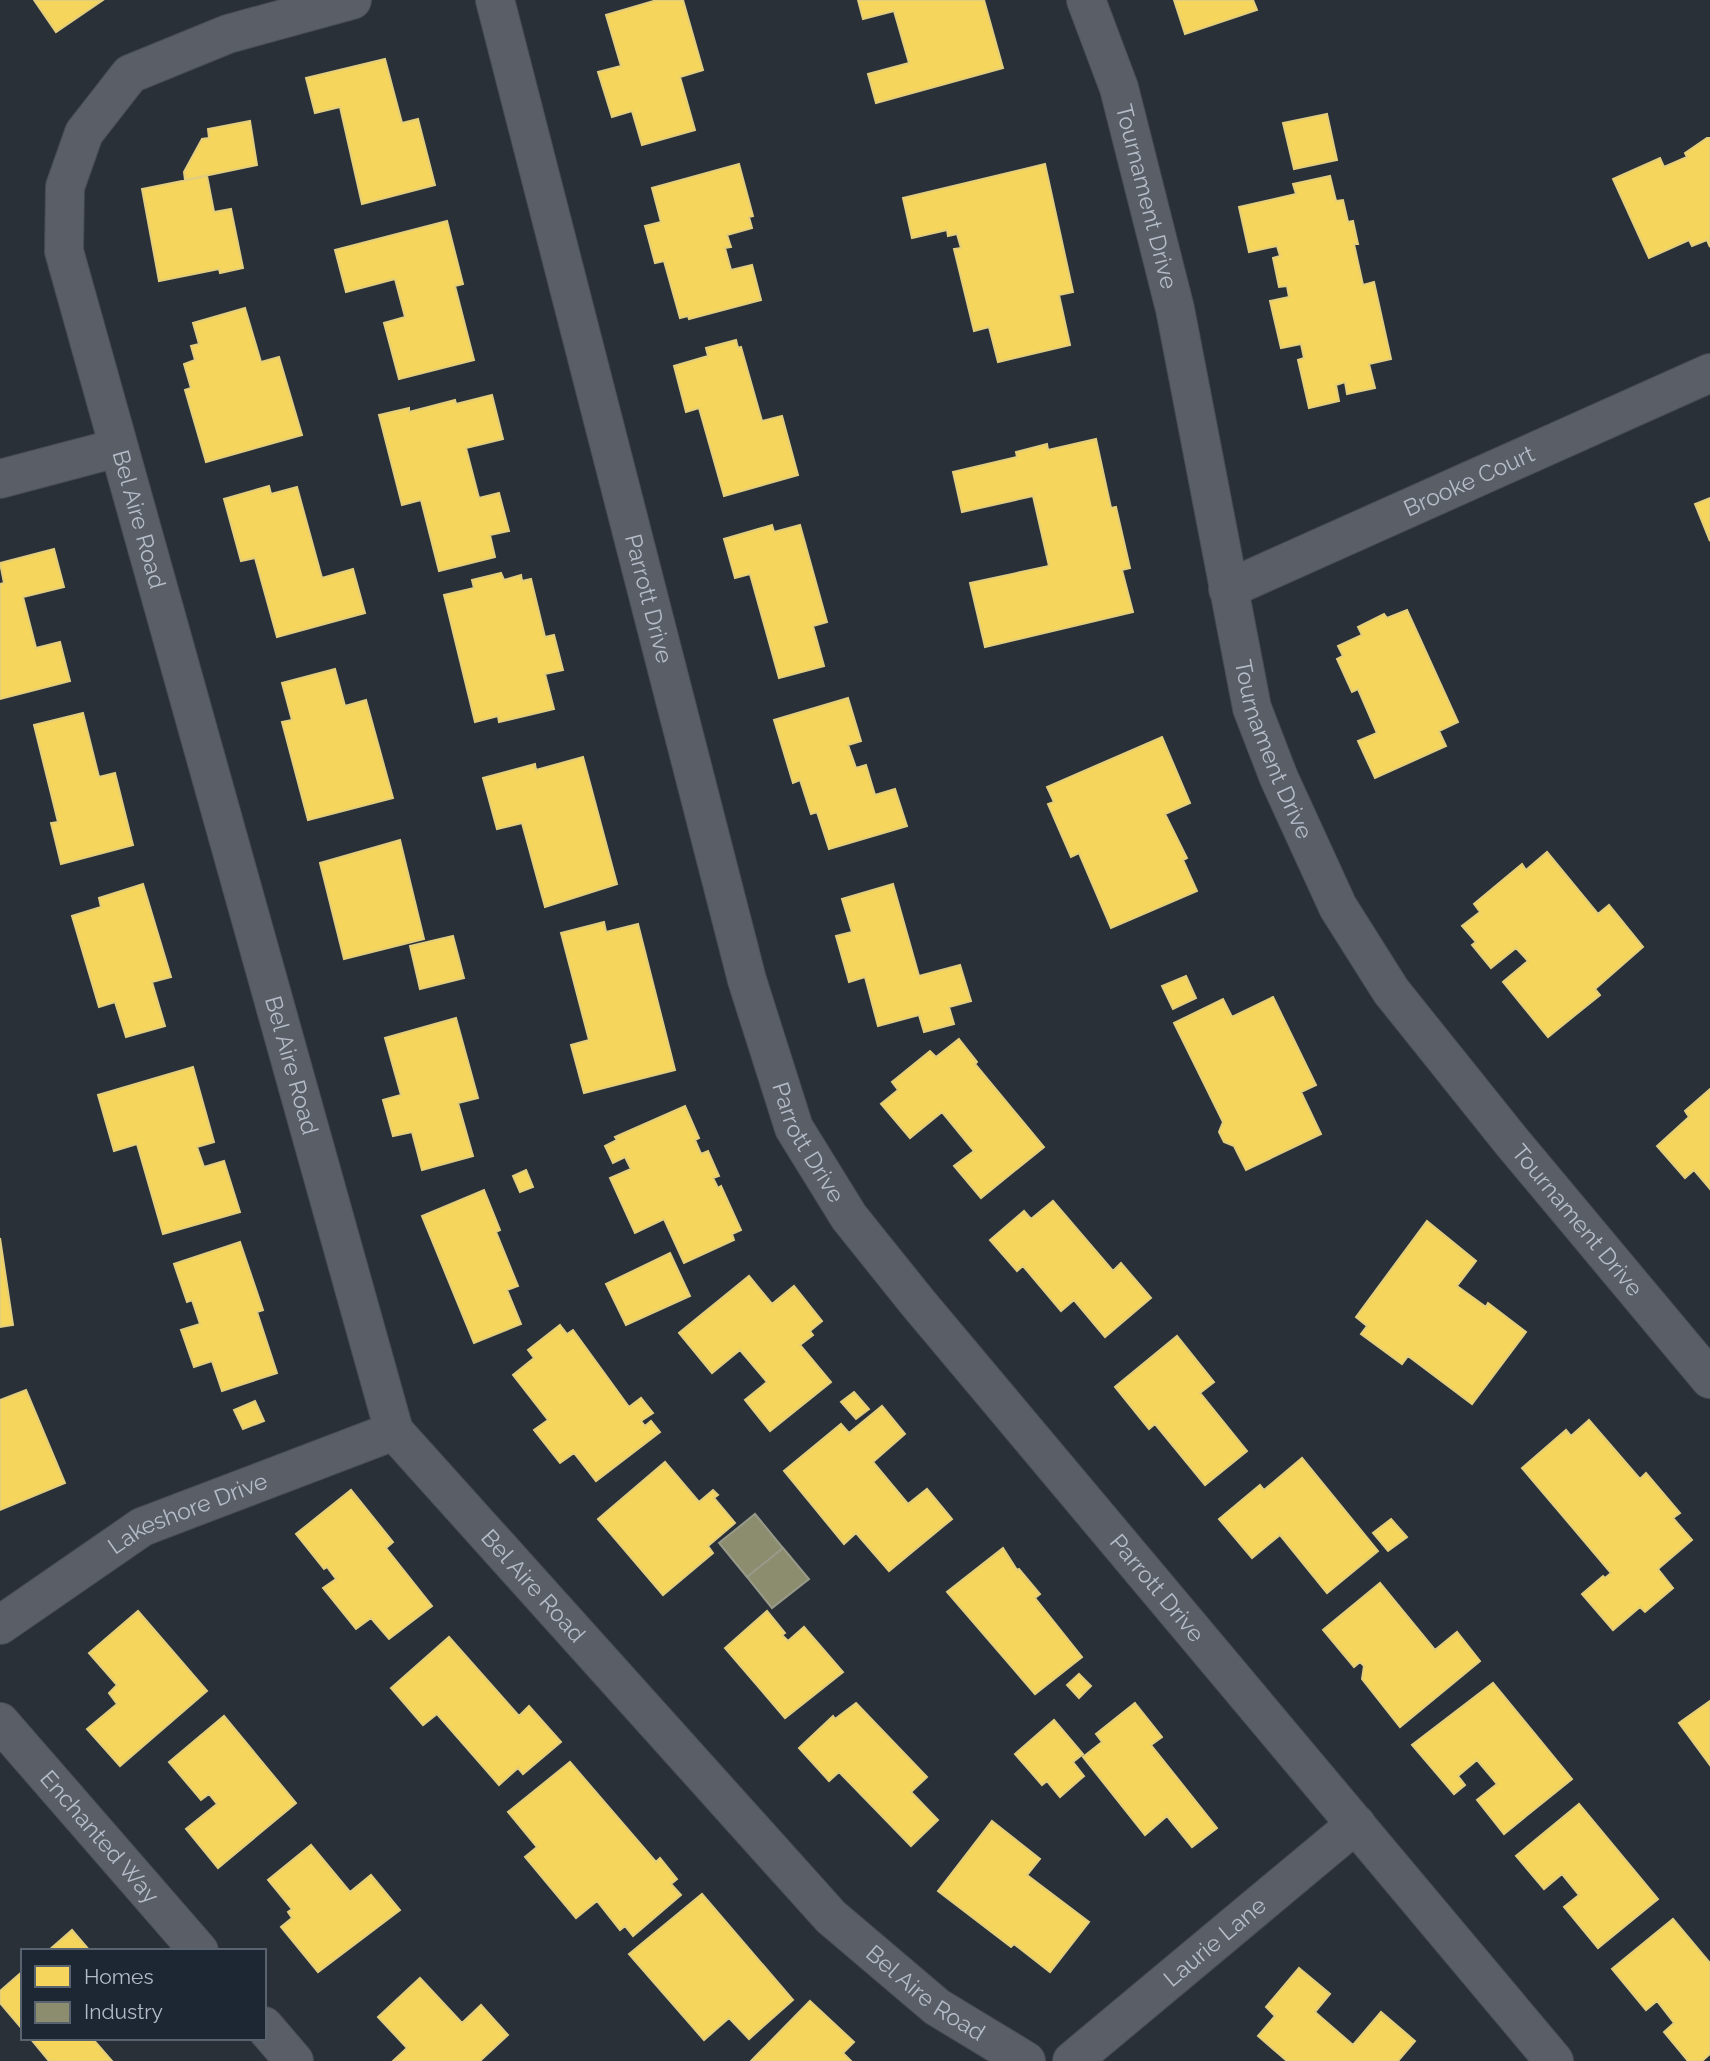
<svg xmlns="http://www.w3.org/2000/svg" width="1710" height="2061" font-family="Raleway,sans-serif">
	<style>
		.homes { fill: #f6d55c; stroke: #e2ce7d; stroke-width: 2 }
		.industry { fill: #8c8c6e; stroke: #989a89; stroke-width: 2 }
		.lines { fill: none; stroke-linecap: round; stroke-linejoin: round }
		.minor-casing { stroke: #484c53; stroke-width: 40 }
		.minor { stroke: #5a5e66; stroke-width: 38 }
		.labels { text-anchor: middle; stroke-width: 7; stroke-linejoin: round; paint-order: stroke }
		.street-label { font-size: 23px; fill: #b4bcc9; stroke: #1d2633 }
	</style>
	<rect width="100%" height="100%" fill="#2a3038"/>
	<path class="homes" d="M 34,0 L 103,0 L 56,32 Z
		M 657,0 L 683,0 L 703,70 L 680,77 L 695,130 L 642,145 L 632,111 L 612,117 L 598,72 L 621,66 L 606,15 Z
		M 858,0 L 984,0 L 1003,68 L 876,103 L 868,74 L 909,63 L 894,11 L 863,19 Z
		M 1174,0 L 1253,0 L 1257,10 L 1185,34 Z
		M 385,59 L 402,123 L 418,119 L 435,185 L 362,204 L 340,107 L 315,113 L 306,78 Z
		M 1327,114 L 1337,160 L 1294,169 L 1283,123 Z
		M 250,121 L 257,165 L 185,180 L 184,172 L 202,139 L 209,138 L 208,129 Z
		M 1707,138 L 1710,138 L 1710,247 L 1707,240 L 1692,246 L 1689,240 L 1649,258 L 1613,179 L 1660,158 L 1664,167 L 1687,157 L 1685,153 Z
		M 739,164 L 753,216 L 749,217 L 752,228 L 727,235 L 731,247 L 725,248 L 731,270 L 752,265 L 761,300 L 689,319 L 688,316 L 680,318 L 664,261 L 655,263 L 645,226 L 661,222 L 652,188 Z
		M 1045,164 L 1073,292 L 1059,295 L 1070,345 L 998,362 L 989,327 L 974,331 L 954,249 L 961,248 L 957,234 L 948,236 L 947,230 L 912,238 L 903,198 Z
		M 207,176 L 214,212 L 231,209 L 243,268 L 220,273 L 219,269 L 159,281 L 142,189 Z
		M 1330,176 L 1336,201 L 1343,200 L 1348,222 L 1353,221 L 1358,244 L 1354,244 L 1363,285 L 1374,282 L 1391,359 L 1369,364 L 1375,388 L 1347,394 L 1345,382 L 1336,385 L 1339,401 L 1309,408 L 1298,360 L 1304,358 L 1301,344 L 1281,348 L 1270,301 L 1289,297 L 1287,286 L 1279,287 L 1273,258 L 1280,256 L 1277,246 L 1249,252 L 1239,207 L 1296,194 L 1293,184 Z
		M 447,221 L 463,284 L 455,286 L 474,360 L 399,379 L 384,323 L 405,317 L 395,279 L 346,292 L 335,250 Z
		M 245,308 L 261,362 L 279,357 L 302,435 L 206,462 L 185,390 L 191,388 L 184,364 L 195,360 L 191,346 L 199,344 L 193,323 Z
		M 736,340 L 738,348 L 741,347 L 762,421 L 782,416 L 798,475 L 724,496 L 699,408 L 686,412 L 674,366 L 708,356 L 706,348 Z
		M 492,395 L 503,439 L 466,448 L 479,498 L 499,493 L 509,531 L 490,535 L 495,557 L 439,571 L 421,500 L 402,505 L 379,415 L 409,408 L 409,412 L 455,400 L 456,404 Z
		M 1096,439 L 1111,508 L 1116,507 L 1130,568 L 1122,570 L 1133,612 L 985,647 L 970,583 L 1049,566 L 1033,496 L 962,512 L 953,472 L 1017,457 L 1016,452 L 1047,444 L 1048,450 Z
		M 269,486 L 271,494 L 297,487 L 322,578 L 353,569 L 365,613 L 277,637 L 255,558 L 241,561 L 224,499 Z
		M 1710,498 L 1710,541 L 1695,504 Z
		M 772,525 L 774,532 L 800,525 L 827,622 L 813,626 L 824,666 L 779,678 L 750,574 L 735,578 L 724,539 Z
		M 54,549 L 64,587 L 23,597 L 36,648 L 60,642 L 70,681 L 0,699 L 0,584 L 4,583 L 0,563 Z
		M 501,573 L 504,580 L 521,575 L 522,581 L 531,579 L 545,637 L 554,635 L 563,670 L 545,674 L 554,709 L 499,722 L 498,716 L 475,722 L 444,595 L 474,588 L 472,580 Z
		M 1407,610 L 1458,722 L 1439,731 L 1446,746 L 1375,778 L 1358,741 L 1377,733 L 1358,689 L 1352,692 L 1337,659 L 1343,656 L 1338,646 L 1362,635 L 1358,627 L 1384,614 L 1387,618 Z
		M 335,669 L 345,706 L 366,700 L 393,798 L 308,820 L 282,722 L 292,720 L 282,683 Z
		M 848,698 L 861,741 L 848,745 L 856,768 L 866,765 L 875,795 L 895,789 L 907,826 L 829,849 L 817,812 L 811,814 L 800,780 L 793,783 L 774,720 Z
		M 83,713 L 99,777 L 115,773 L 133,845 L 61,864 L 51,823 L 58,822 L 34,725 Z
		M 1162,737 L 1190,803 L 1165,814 L 1187,858 L 1183,860 L 1197,891 L 1111,928 L 1079,853 L 1071,857 L 1048,804 L 1054,802 L 1047,787 Z
		M 583,757 L 617,884 L 545,907 L 522,823 L 497,829 L 483,778 L 535,764 L 536,770 Z
		M 400,840 L 424,939 L 344,959 L 320,863 Z
		M 1547,852 L 1598,914 L 1609,905 L 1643,947 L 1595,989 L 1600,995 L 1548,1037 L 1503,982 L 1528,961 L 1516,948 L 1491,968 L 1472,945 L 1476,942 L 1462,926 L 1480,912 L 1474,904 L 1522,864 L 1526,870 Z
		M 143,884 L 171,977 L 152,982 L 165,1026 L 126,1037 L 115,1002 L 99,1007 L 72,916 L 101,907 L 99,898 Z
		M 893,884 L 919,976 L 960,965 L 971,1001 L 949,1007 L 954,1024 L 924,1032 L 919,1015 L 878,1026 L 865,977 L 849,982 L 836,936 L 852,932 L 842,899 Z
		M 604,922 L 606,932 L 638,924 L 675,1070 L 584,1093 L 571,1045 L 589,1040 L 561,933 Z
		M 453,936 L 464,978 L 420,989 L 410,946 Z
		M 1186,976 L 1196,998 L 1173,1009 L 1162,986 Z
		M 1273,997 L 1316,1085 L 1301,1092 L 1321,1134 L 1246,1170 L 1234,1146 L 1224,1142 L 1219,1132 L 1223,1122 L 1174,1023 L 1223,999 L 1232,1017 Z
		M 456,1018 L 478,1098 L 458,1103 L 473,1156 L 422,1170 L 412,1132 L 393,1136 L 383,1100 L 401,1095 L 385,1038 Z
		M 959,1039 L 977,1062 L 975,1064 L 1044,1147 L 981,1198 L 954,1166 L 974,1151 L 942,1112 L 910,1138 L 881,1104 L 898,1090 L 892,1082 L 930,1051 L 936,1057 Z
		M 193,1067 L 214,1142 L 197,1147 L 204,1167 L 224,1161 L 240,1212 L 163,1234 L 137,1144 L 114,1151 L 98,1095 Z
		M 1710,1089 L 1710,1189 L 1694,1170 L 1685,1178 L 1657,1146 L 1689,1117 L 1685,1111 Z
		M 685,1106 L 699,1138 L 695,1140 L 701,1154 L 708,1151 L 719,1176 L 713,1178 L 718,1188 L 721,1186 L 741,1230 L 732,1234 L 734,1240 L 684,1263 L 664,1219 L 635,1233 L 610,1178 L 631,1169 L 625,1157 L 613,1163 L 605,1146 L 617,1140 L 615,1137 Z
		M 526,1170 L 533,1187 L 520,1192 L 513,1176 Z
		M 484,1190 L 500,1230 L 496,1232 L 518,1286 L 507,1290 L 521,1324 L 474,1343 L 422,1216 Z
		M 1053,1201 L 1113,1271 L 1121,1263 L 1151,1298 L 1105,1337 L 1074,1300 L 1061,1311 L 1023,1266 L 1017,1271 L 990,1240 L 1024,1211 L 1031,1219 Z
		M 1427,1221 L 1476,1261 L 1457,1286 L 1486,1307 L 1488,1303 L 1526,1332 L 1472,1404 L 1408,1356 L 1402,1364 L 1361,1334 L 1367,1326 L 1356,1317 Z
		M 0,1238 L 13,1325 L 0,1327 Z
		M 240,1242 L 263,1310 L 257,1312 L 277,1373 L 222,1391 L 212,1361 L 194,1367 L 181,1330 L 200,1324 L 192,1300 L 187,1302 L 174,1264 Z
		M 670,1253 L 690,1296 L 626,1325 L 606,1284 Z
		M 749,1276 L 772,1304 L 794,1286 L 822,1321 L 810,1331 L 813,1335 L 800,1345 L 831,1382 L 770,1431 L 745,1400 L 767,1382 L 740,1350 L 712,1373 L 679,1333 Z
		M 560,1325 L 567,1334 L 573,1330 L 629,1407 L 641,1398 L 653,1413 L 641,1421 L 645,1426 L 651,1421 L 660,1432 L 596,1481 L 574,1453 L 560,1463 L 534,1430 L 548,1420 L 513,1375 L 534,1358 L 528,1350 Z
		M 1177,1336 L 1214,1382 L 1200,1393 L 1247,1451 L 1205,1485 L 1155,1424 L 1149,1429 L 1115,1387 Z
		M 26,1390 L 65,1483 L 0,1510 L 0,1400 Z
		M 854,1392 L 869,1409 L 856,1419 L 841,1402 Z
		M 255,1401 L 264,1421 L 243,1429 L 234,1410 Z
		M 882,1406 L 905,1434 L 873,1462 L 908,1504 L 927,1489 L 952,1519 L 889,1571 L 856,1533 L 844,1544 L 784,1471 L 841,1424 L 849,1433 Z
		M 1589,1420 L 1640,1479 L 1646,1473 L 1680,1513 L 1673,1518 L 1692,1540 L 1658,1569 L 1673,1588 L 1645,1612 L 1640,1607 L 1613,1630 L 1582,1594 L 1603,1576 L 1605,1578 L 1611,1573 L 1522,1468 L 1566,1430 L 1571,1436 Z
		M 1302,1458 L 1378,1551 L 1327,1593 L 1280,1535 L 1252,1558 L 1219,1519 L 1260,1485 L 1264,1490 Z
		M 665,1462 L 699,1502 L 713,1490 L 718,1495 L 714,1498 L 735,1523 L 708,1546 L 713,1553 L 663,1595 L 598,1519 Z
		M 351,1490 L 393,1542 L 386,1548 L 432,1606 L 389,1639 L 371,1618 L 356,1629 L 323,1588 L 336,1579 L 327,1567 L 324,1569 L 296,1534 Z
		M 1391,1519 L 1407,1537 L 1388,1551 L 1373,1533 Z
		M 1003,1548 L 1017,1570 L 1019,1569 L 1040,1594 L 1035,1598 L 1082,1657 L 1035,1694 L 947,1592 Z
		M 1380,1583 L 1435,1650 L 1457,1632 L 1480,1661 L 1400,1727 L 1362,1679 L 1364,1666 L 1360,1662 L 1354,1667 L 1323,1630 Z
		M 138,1611 L 207,1691 L 120,1766 L 87,1729 L 117,1704 L 109,1693 L 117,1685 L 89,1653 Z
		M 767,1611 L 785,1633 L 782,1635 L 788,1641 L 804,1627 L 843,1672 L 785,1718 L 725,1648 Z
		M 449,1637 L 519,1716 L 529,1706 L 561,1742 L 523,1774 L 518,1768 L 499,1785 L 437,1714 L 423,1725 L 391,1688 Z
		M 1079,1674 L 1091,1686 L 1079,1698 L 1067,1685 Z
		M 1493,1683 L 1572,1779 L 1504,1834 L 1477,1800 L 1497,1784 L 1477,1760 L 1458,1776 L 1465,1785 L 1454,1794 L 1412,1745 Z
		M 1710,1701 L 1710,1765 L 1679,1723 Z
		M 856,1703 L 927,1777 L 911,1792 L 938,1820 L 911,1846 L 839,1772 L 829,1781 L 799,1748 L 833,1716 L 835,1719 Z
		M 1135,1703 L 1162,1737 L 1151,1745 L 1217,1828 L 1192,1847 L 1167,1816 L 1145,1835 L 1083,1757 L 1102,1742 L 1096,1734 Z
		M 224,1716 L 296,1803 L 218,1868 L 186,1829 L 217,1804 L 209,1794 L 201,1800 L 169,1762 Z
		M 1054,1720 L 1083,1754 L 1073,1762 L 1084,1776 L 1060,1797 L 1047,1781 L 1042,1785 L 1015,1754 Z
		M 570,1762 L 656,1862 L 660,1858 L 677,1879 L 671,1884 L 681,1895 L 633,1936 L 625,1926 L 620,1930 L 597,1901 L 576,1918 L 525,1857 L 537,1847 L 508,1812 Z
		M 1579,1804 L 1658,1899 L 1598,1948 L 1564,1907 L 1579,1895 L 1562,1874 L 1544,1889 L 1516,1856 Z
		M 992,1821 L 1040,1859 L 1027,1875 L 1089,1922 L 1050,1972 L 1014,1944 L 1011,1947 L 938,1891 Z
		M 311,1845 L 350,1892 L 371,1875 L 400,1910 L 318,1972 L 281,1927 L 292,1918 L 288,1912 L 292,1909 L 268,1880 Z
		M 702,1894 L 793,2000 L 749,2039 L 729,2018 L 704,2040 L 629,1954 Z
		M 1673,1919 L 1710,1963 L 1710,2054 L 1702,2061 L 1688,2061 L 1664,2032 L 1674,2023 L 1657,2001 L 1646,2010 L 1612,1969 Z
		M 72,1930 L 90,1951 L 48,1951 Z
		M 1299,1968 L 1330,1994 L 1315,2012 L 1353,2045 L 1381,2012 L 1415,2041 L 1398,2061 L 1287,2061 L 1258,2036 L 1275,2016 L 1266,2007 Z
		M 23,1971 L 23,2030 L 0,2003 L 0,1991 Z
		M 420,1978 L 462,2023 L 481,2005 L 508,2035 L 480,2061 L 393,2061 L 407,2048 L 378,2017 Z
		M 810,2001 L 854,2042 L 843,2053 L 851,2061 L 751,2061 Z
		M 30,2038 L 92,2038 L 112,2061 L 49,2061 Z"/>
	<path class="industry" d="M 755,1514 L 783,1548 L 747,1577 L 719,1543 Z
		M 783,1548 L 809,1579 L 772,1608 L 747,1577 Z"/>
	<g class="lines">
		<defs>
			<g id="minor">
				<path id="s1" d="M 352,0 L 228,34 L 130,74 L 84,133 L 65,187 L 64,251 L 394,1431 L 831,1917 L 937,2007 L 1026,2061"/>
				<path id="s2" d="M 495,0 L 747,980 L 794,1128 L 849,1217 L 918,1303 L 1554,2061"/>
				<path id="s3" d="M 1086,0 L 1119,88 L 1175,309 L 1252,708 L 1279,778 L 1338,907 L 1391,991 L 1512,1142 L 1710,1379"/>
				<path d="M 0,479 L 117,448"/>
				<path id="s4" d="M 1228,589 L 1710,373"/>
				<path id="s5" d="M 0,1625 L 142,1527 L 394,1431"/>
				<path id="s6" d="M 0,1722 L 199,1951"/>
				<path d="M 264,2026 L 294,2061"/>
				<path id="s7" d="M 1072,2061 L 1356,1824"/>
			</g>
		</defs>
		<use href="#minor" class="minor-casing"/>
		<use href="#minor" class="minor"/>
	</g>
	<g class="labels">
		<g class="street-label">
			<text dy="8" stroke="none"><textPath href="#s3" startOffset="206">Tournament Drive</textPath></text>
			<text dy="8" stroke="none"><textPath href="#s4" startOffset="264">Brooke Court</textPath></text>
			<text dy="8" stroke="none"><textPath href="#s1" startOffset="709">Bel Aire Road</textPath></text>
			<text dy="8" stroke="none"><textPath href="#s2" startOffset="618">Parrott Drive</textPath></text>
			<text dy="8" stroke="none"><textPath href="#s3" startOffset="774">Tournament Drive</textPath></text>
			<text dy="8" stroke="none"><textPath href="#s1" startOffset="1276">Bel Aire Road</textPath></text>
			<text dy="8" stroke="none"><textPath href="#s2" startOffset="1186">Parrott Drive</textPath></text>
			<text dy="8" stroke="none"><textPath href="#s3" startOffset="1340">Tournament Drive</textPath></text>
			<text dy="8" stroke="none"><textPath href="#s5" startOffset="220">Lakeshore Drive</textPath></text>
			<text dy="8" stroke="none"><textPath href="#s1" startOffset="1864">Bel Aire Road</textPath></text>
			<text dy="8" stroke="none"><textPath href="#s2" startOffset="1754">Parrott Drive</textPath></text>
			<text dy="8" stroke="none"><textPath href="#s6" startOffset="152">Enchanted Way</textPath></text>
			<text dy="8" stroke="none"><textPath href="#s7" startOffset="186">Laurie Lane</textPath></text>
			<text dy="8" stroke="none"><textPath href="#s1" startOffset="2431">Bel Aire Road</textPath></text>
		</g>
	</g>
	<rect x="21" y="1949" width="245" height="91" fill="#1d2633" stroke="#59626f" stroke-width="2"/>
	<rect x="35" y="1966" width="35" height="21" fill="#f6d55c" stroke="#59626f" stroke-width="2"/>
	<text x="84" y="1984" font-size="21" fill="#b4bcc9">Homes</text>
	<rect x="35" y="2002" width="35" height="21" fill="#8c8c6e" stroke="#59626f" stroke-width="2"/>
	<text x="84" y="2019" font-size="21" fill="#b4bcc9">Industry</text>
</svg>
